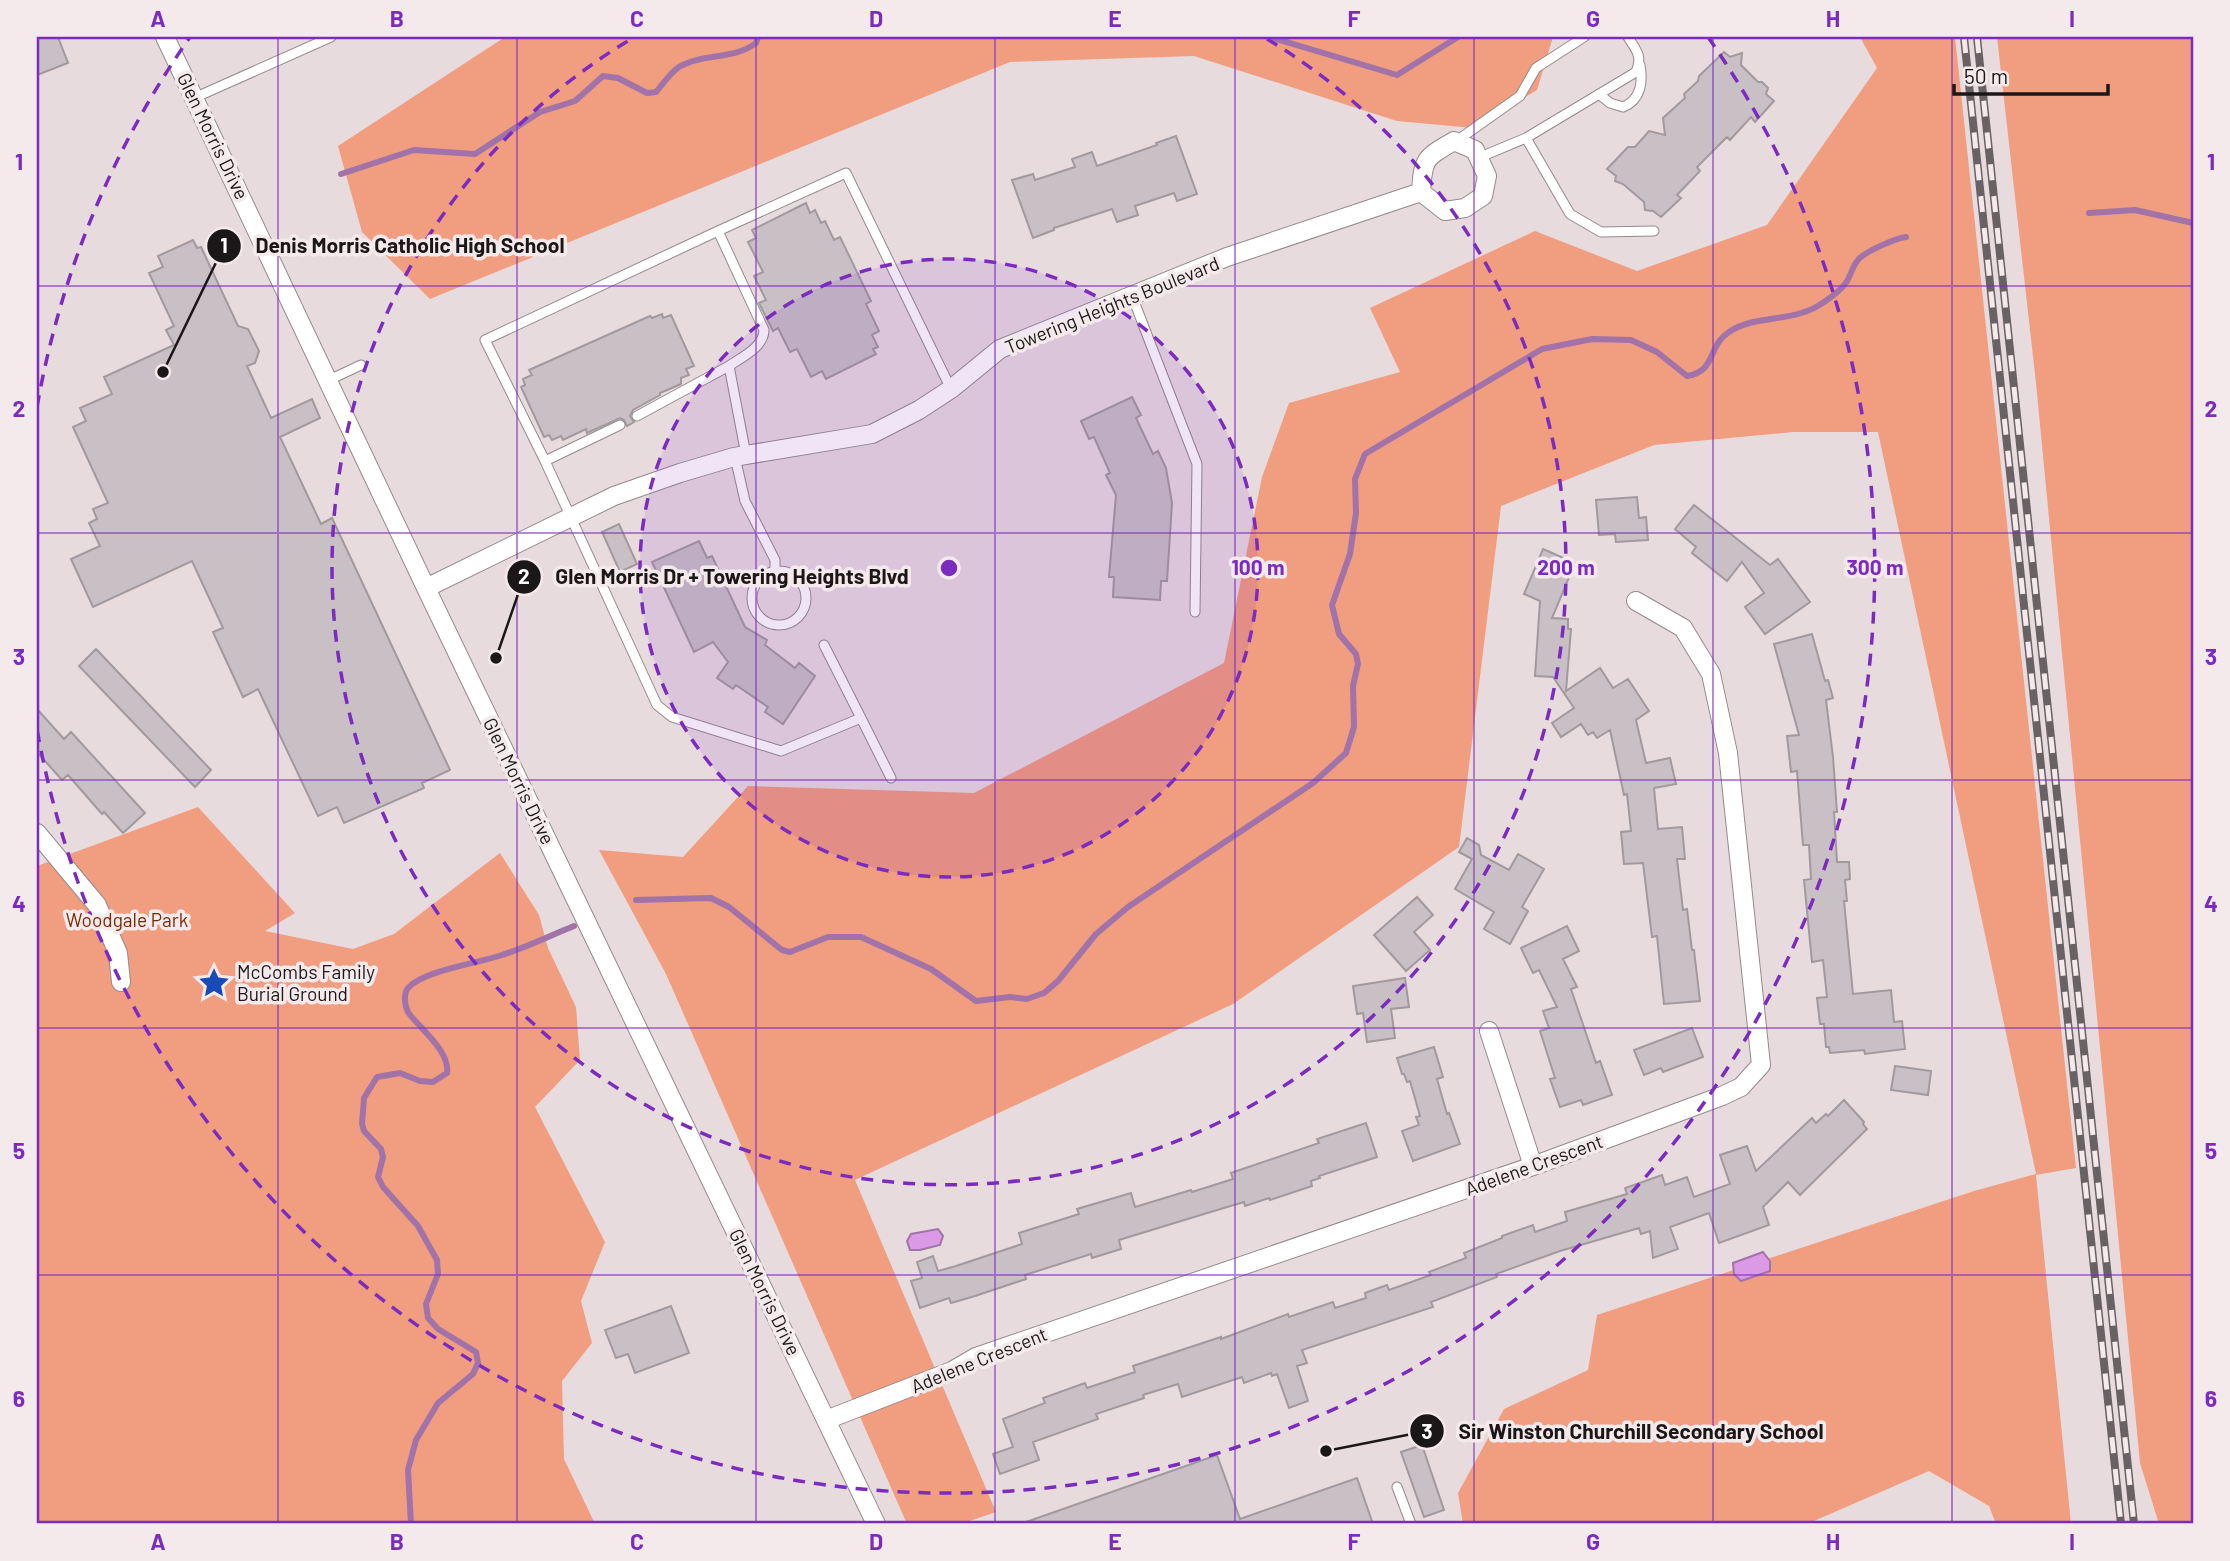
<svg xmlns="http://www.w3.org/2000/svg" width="2230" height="1561" font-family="Barlow,sans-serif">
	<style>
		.green { fill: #f19d80 }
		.water { fill: #da9ae5; stroke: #a173a8; stroke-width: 2 }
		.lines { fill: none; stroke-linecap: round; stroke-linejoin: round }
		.stream { stroke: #a173a8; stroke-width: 6 }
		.building { fill: #c9c0c5; stroke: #a2999e; stroke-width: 2 }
		.lane-casing { stroke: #948a8c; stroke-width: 11 }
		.street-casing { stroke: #948a8c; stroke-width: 20 }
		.lane { stroke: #fff; stroke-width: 9 }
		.street { stroke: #fff; stroke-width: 18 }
		.rail-casing { stroke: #696264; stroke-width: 8 }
		.rail { stroke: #f4e9eb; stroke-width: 5; stroke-dasharray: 16; stroke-linecap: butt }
		.grid { fill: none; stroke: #7b2cbf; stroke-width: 2; stroke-opacity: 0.55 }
		.ring { fill: none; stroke: #7b2cbf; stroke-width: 3.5; stroke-dasharray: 12 9 }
		.labels { text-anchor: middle; stroke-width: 7; stroke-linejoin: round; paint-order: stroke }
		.street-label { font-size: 19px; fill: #1b1718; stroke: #f4e9eb }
		.park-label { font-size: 19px; fill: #7c2803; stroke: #f4e9eb }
		.poi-label { font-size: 19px; fill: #1b1718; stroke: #f4e9eb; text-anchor: start }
		.centre { fill: #7b2cbf; stroke: #f4e9eb; stroke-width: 3.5 }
		.ring-label { font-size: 21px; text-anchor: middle; font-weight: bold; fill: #7b2cbf; stroke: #f4e9eb; stroke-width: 7; stroke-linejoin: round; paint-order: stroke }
		.leader { fill: none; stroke: #1b1718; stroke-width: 2.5 }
		.callout-dot { fill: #1b1718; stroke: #f4e9eb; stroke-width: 2.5 }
		.mark-label { font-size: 21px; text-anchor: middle; font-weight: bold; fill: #fff }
		.callout-label { font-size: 21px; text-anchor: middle; font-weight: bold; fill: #1b1718; stroke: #f4e9eb; stroke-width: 7; stroke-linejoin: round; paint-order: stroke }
		.neatline { fill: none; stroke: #7b2cbf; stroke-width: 2.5 }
		.grid-label { font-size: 23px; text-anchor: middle; font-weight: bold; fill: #7b2cbf }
	</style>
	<rect width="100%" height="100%" fill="#e7dbde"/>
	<path class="green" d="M 505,37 L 1553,37 L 1537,90 L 1473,128 L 1397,121 L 1194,56 L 1010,62 L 430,299 L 362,232 L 338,146 Z
		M 1860,37 L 1955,37 L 2076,1168 L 2036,1175 L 2071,1524 L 1996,1524 L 1989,1506 L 1929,1471 L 1807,1524 L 1463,1524 L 1458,1493 L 1504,1409 L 1588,1370 L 1597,1315 L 1974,1191 L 2036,1174 L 1878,432 L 1794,432 L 1654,445 L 1501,506 L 1459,847 L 1233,1004 L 855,1180 L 996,1512 L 961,1524 L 907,1524 L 666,974 L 599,850 L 683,857 L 748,786 L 974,793 L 1224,663 L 1262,477 L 1289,403 L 1400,372 L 1370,308 L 1535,231 L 1637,271 L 1767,225 L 1877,68 Z
		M 1997,37 L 2193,37 L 2193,1524 L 2159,1524 L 2140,1463 L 2036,383 Z
		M 198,807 L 295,913 L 265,931 L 353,949 L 394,934 L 500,853 L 539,915 L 548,948 L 576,1007 L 580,1060 L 535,1107 L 605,1242 L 581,1301 L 592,1343 L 562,1381 L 564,1459 L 595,1524 L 37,1524 L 37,866 Z"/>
	<path class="water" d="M 938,1229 L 943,1236 L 940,1245 L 920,1250 L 910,1250 L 907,1241 L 911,1234 Z
		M 1763,1252 L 1770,1261 L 1770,1271 L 1741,1281 L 1734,1274 L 1733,1263 Z"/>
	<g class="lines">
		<path class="stream" d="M 1270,37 L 1397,75 L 1458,37
			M 341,174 L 414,150 L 475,154 L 540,112 L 575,101 L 603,76 L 618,78 L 647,93 L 656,92 C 663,84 670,73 679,67 C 702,53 734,60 756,43 L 758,37
			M 2089,213 L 2135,210 L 2193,223
			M 636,900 L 711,898 L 729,907 L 782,950 L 790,952 L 828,937 L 861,937 L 931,969 L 976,1001 L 1010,997 L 1027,999 L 1044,993 L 1058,981 L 1096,934 L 1128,907 L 1313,783 L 1346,753 L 1354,727 L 1353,686 L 1358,664 L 1356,654 L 1339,634 L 1332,605 L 1350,554 L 1356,513 L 1355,479 L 1365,454 L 1542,349 L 1592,339 L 1631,340 L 1657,352 L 1687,376 C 1717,371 1707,346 1729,332 C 1754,315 1789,322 1816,307 C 1825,302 1839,292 1845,284 C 1851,277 1852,266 1858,260 C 1864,252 1896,238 1906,237
			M 411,1524 L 408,1470 L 416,1440 L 438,1403 L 473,1374 L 478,1363 L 476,1352 L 438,1329 L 428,1318 L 426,1304 L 438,1274 L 437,1260 L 418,1226 L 383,1187 L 378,1177 L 383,1157 L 381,1149 L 364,1131 L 362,1124 L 364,1098 L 377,1077 L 400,1073 L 420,1081 L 433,1082 L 447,1073 C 450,1052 423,1031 411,1016 C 405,1010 402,994 409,987 C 424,971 477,963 499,956 C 525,948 549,936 574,926"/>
	</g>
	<path class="building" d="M 37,37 L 58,37 L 68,63 L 37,75 Z
		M 1724,52 L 1730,57 L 1742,53 L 1741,65 L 1758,82 L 1762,82 L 1768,88 L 1766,94 L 1774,101 L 1755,122 L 1751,117 L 1730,140 L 1727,137 L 1697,167 L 1700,171 L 1677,195 L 1681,198 L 1661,217 L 1653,211 L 1645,210 L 1644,202 L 1623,184 L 1615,181 L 1616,176 L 1607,169 L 1628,147 L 1635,147 L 1649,131 L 1665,135 L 1663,118 L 1685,98 L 1684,94 L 1698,81 L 1699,76 Z
		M 1176,136 L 1197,194 L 1177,201 L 1174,193 L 1135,206 L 1138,215 L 1117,222 L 1112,209 L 1054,228 L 1054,230 L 1033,238 L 1012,180 L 1033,174 L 1035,180 L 1075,167 L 1072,159 L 1092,152 L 1097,166 L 1157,145 L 1156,143 Z
		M 806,203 L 810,213 L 815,210 L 821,223 L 825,221 L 834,240 L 840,237 L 871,301 L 866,304 L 879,331 L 872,335 L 878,347 L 873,349 L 876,354 L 826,379 L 822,371 L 811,377 L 797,349 L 790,352 L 778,328 L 773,331 L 759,303 L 766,300 L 754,276 L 763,272 L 748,242 L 756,238 L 752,230 Z
		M 193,240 L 197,248 L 201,247 L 238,326 L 248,329 L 259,351 L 255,363 L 247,366 L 271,418 L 312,399 L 320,418 L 280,437 L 321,524 L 332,518 L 450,770 L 422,783 L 424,788 L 344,823 L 337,807 L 318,816 L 258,689 L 243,697 L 213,632 L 223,628 L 192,561 L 93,607 L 71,559 L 100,546 L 89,523 L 97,519 L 93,509 L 108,503 L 73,427 L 86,421 L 80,408 L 112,394 L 104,377 L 174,345 L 166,330 L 174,326 L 149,273 L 163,267 L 158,256 Z
		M 662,314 L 663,318 L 671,315 L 694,366 L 686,369 L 689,375 L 681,378 L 681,384 L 660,393 L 660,395 L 633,410 L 630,416 L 634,422 L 627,426 L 624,420 L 620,418 L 587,433 L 586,429 L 563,440 L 561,436 L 552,440 L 549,435 L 544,437 L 521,387 L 525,385 L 523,379 L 532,375 L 529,370 L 650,316 L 652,318 Z
		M 1132,397 L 1141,415 L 1136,418 L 1153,454 L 1158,451 L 1166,468 L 1172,503 L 1167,581 L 1161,581 L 1160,600 L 1113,597 L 1114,577 L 1109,577 L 1116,495 L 1106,475 L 1110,473 L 1094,437 L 1089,439 L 1081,421 Z
		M 1637,497 L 1639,518 L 1646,517 L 1648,540 L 1616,542 L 1615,534 L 1599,535 L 1596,500 Z
		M 1694,505 L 1770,565 L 1778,559 L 1810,602 L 1765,634 L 1745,607 L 1764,593 L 1742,562 L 1727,581 L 1692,553 L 1696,547 L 1675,529 Z
		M 619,524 L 637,564 L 620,572 L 602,532 Z
		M 699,541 L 707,558 L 712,556 L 745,627 L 767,640 L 765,645 L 795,668 L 799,663 L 815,676 L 783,724 L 765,712 L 768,707 L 736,685 L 733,689 L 717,678 L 728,662 L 713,642 L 694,652 L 652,562 Z
		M 1543,549 L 1575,563 L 1552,618 L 1568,619 L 1568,629 L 1571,629 L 1566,691 L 1600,668 L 1613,688 L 1628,679 L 1649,711 L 1636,720 L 1646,763 L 1670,758 L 1676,784 L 1654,788 L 1658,829 L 1682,827 L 1685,859 L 1677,859 L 1683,910 L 1687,909 L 1692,950 L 1694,950 L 1700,1001 L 1664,1004 L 1657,936 L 1652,937 L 1643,863 L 1624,864 L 1621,832 L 1631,831 L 1627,794 L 1624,795 L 1610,730 L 1597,738 L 1593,732 L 1588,735 L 1581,724 L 1561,737 L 1552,723 L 1574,708 L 1553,677 L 1535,676 L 1540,601 L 1524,594 Z
		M 1812,634 L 1825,681 L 1828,680 L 1833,698 L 1826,700 L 1833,757 L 1837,812 L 1834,812 L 1837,862 L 1849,862 L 1850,879 L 1845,880 L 1847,901 L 1844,901 L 1853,994 L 1891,990 L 1894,1022 L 1902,1021 L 1905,1049 L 1865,1054 L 1864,1050 L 1830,1053 L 1829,1047 L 1826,1047 L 1824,1024 L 1820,1024 L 1817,998 L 1827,997 L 1823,960 L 1812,962 L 1804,880 L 1811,879 L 1809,845 L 1803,845 L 1797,771 L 1791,772 L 1787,736 L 1799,735 L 1774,644 Z
		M 96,649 L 211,770 L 195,787 L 79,666 Z
		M 37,709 L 64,739 L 71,732 L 145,813 L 123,833 L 104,812 L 102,814 L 68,775 L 62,780 L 37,752 Z
		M 1467,838 L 1479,845 L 1481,855 L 1509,870 L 1518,854 L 1544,869 L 1522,907 L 1528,911 L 1510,944 L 1484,929 L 1494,912 L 1455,889 L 1472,859 L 1459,852 Z
		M 1417,897 L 1433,915 L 1414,932 L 1430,950 L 1406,971 L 1374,935 Z
		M 1567,926 L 1579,951 L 1563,959 L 1577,987 L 1571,989 L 1596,1063 L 1600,1061 L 1612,1095 L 1583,1105 L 1581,1100 L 1560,1107 L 1550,1079 L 1555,1078 L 1540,1031 L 1549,1028 L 1543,1011 L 1557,1007 L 1539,970 L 1533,973 L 1521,948 Z
		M 1405,978 L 1409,1007 L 1391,1009 L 1395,1038 L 1367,1042 L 1363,1013 L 1357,1014 L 1353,986 Z
		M 1692,1028 L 1703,1057 L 1663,1072 L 1661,1068 L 1644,1075 L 1634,1050 Z
		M 1434,1047 L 1443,1077 L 1437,1079 L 1447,1114 L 1449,1113 L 1460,1144 L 1413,1161 L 1402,1131 L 1419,1125 L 1416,1117 L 1420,1116 L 1410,1081 L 1407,1082 L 1404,1074 L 1402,1074 L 1397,1058 Z
		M 1895,1066 L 1931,1071 L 1928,1095 L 1891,1090 Z
		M 1844,1100 L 1864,1122 L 1863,1124 L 1867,1129 L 1800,1195 L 1788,1182 L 1763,1207 L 1769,1225 L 1719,1243 L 1709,1213 L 1670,1227 L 1678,1249 L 1653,1258 L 1650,1231 L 1641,1234 L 1639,1228 L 1560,1251 L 1496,1274 L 1497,1277 L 1431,1302 L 1433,1307 L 1302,1350 L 1307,1363 L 1297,1366 L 1308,1401 L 1289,1408 L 1277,1374 L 1272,1376 L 1271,1373 L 1244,1383 L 1242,1377 L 1182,1397 L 1178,1384 L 1143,1395 L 1144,1398 L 1096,1414 L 1098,1419 L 1033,1442 L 1039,1460 L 1000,1474 L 993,1454 L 1013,1447 L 1003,1419 L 1045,1403 L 1043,1398 L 1085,1383 L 1087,1388 L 1135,1372 L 1133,1366 L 1221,1337 L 1221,1339 L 1288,1314 L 1289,1317 L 1333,1302 L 1335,1308 L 1366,1298 L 1365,1293 L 1387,1285 L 1389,1290 L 1431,1275 L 1429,1272 L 1466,1258 L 1464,1253 L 1502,1238 L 1502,1236 L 1533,1225 L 1535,1232 L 1567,1221 L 1565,1212 L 1627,1194 L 1625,1188 L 1662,1175 L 1665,1185 L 1687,1177 L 1694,1197 L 1730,1184 L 1720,1155 L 1747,1146 L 1756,1171 L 1812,1118 L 1816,1123 L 1826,1114 L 1828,1116 Z
		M 1366,1123 L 1377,1157 L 1319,1176 L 1320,1178 L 1311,1181 L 1312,1186 L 1270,1200 L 1269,1198 L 1245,1206 L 1244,1202 L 1204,1214 L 1119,1240 L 1121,1249 L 1092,1258 L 1091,1254 L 1025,1275 L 1026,1279 L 975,1296 L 951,1303 L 949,1298 L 920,1308 L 911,1281 L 922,1278 L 917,1262 L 933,1256 L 938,1271 L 956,1266 L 1022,1244 L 1019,1233 L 1079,1214 L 1077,1209 L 1131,1193 L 1135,1207 L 1191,1190 L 1192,1192 L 1233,1179 L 1231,1173 L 1319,1143 L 1317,1139 Z
		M 671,1306 L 689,1353 L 635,1373 L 628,1354 L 616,1358 L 605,1330 Z
		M 1422,1445 L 1444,1510 L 1424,1517 L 1401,1452 Z
		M 1217,1455 L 1240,1519 L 1357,1478 L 1373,1524 L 1026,1524 L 1026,1522 Z"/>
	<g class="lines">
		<defs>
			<path id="lane" d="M 1599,94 L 1610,103 L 1623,107 C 1641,100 1643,82 1640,65
				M 194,98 L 331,37
				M 1526,138 L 1570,214 L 1601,232 L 1654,231
				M 1455,142 L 1520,96 L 1536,68 L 1584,37
				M 1478,158 L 1526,138 L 1636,72 C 1643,56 1636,50 1628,37
				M 718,231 L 485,340 L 545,461 L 657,705 L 672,717 L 781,751 L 861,718 L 891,778
				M 1132,296 L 1197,464 L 1195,612
				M 329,380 L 361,365
				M 637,416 L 729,366
				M 746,455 L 729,366 C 742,357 764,347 764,330 L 718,231 L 846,173 L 951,389
				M 735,457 L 745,501 L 775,560 L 775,571
				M 545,461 L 620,425
				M752 598a27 27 0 1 1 54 0a27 27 0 1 1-54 0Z
				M 824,645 L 861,718
				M 1397,1487 L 1411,1524"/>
			<path id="street" d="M 165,37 L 426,588 L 876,1524
				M 426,588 L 614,496 L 680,473 L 734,457 L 872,434 L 919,410 L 951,389 L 1000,349 L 1227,257 L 1421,192 L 1445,211 L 1465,208 L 1483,196 L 1487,176 L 1475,150 L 1454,141 C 1425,158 1423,158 1421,192
				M 37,833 L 97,905 L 118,953 L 121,982
				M 1489,1031 L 1533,1166
				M 826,1420 L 952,1371 L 976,1357 L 1533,1166 L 1722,1096 L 1741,1087 L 1761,1065 L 1728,753 L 1711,674 L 1683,628 L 1636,601"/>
		</defs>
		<use href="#lane" class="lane-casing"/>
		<use href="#street" class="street-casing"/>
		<use href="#lane" class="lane"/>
		<use href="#street" class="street"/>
		<defs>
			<path id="rail" d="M 1964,37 L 2121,1524
				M 1977,37 L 2134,1524"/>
		</defs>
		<use href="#rail" class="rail-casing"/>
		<use href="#rail" class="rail"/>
	</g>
	<path class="grid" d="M 278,37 L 278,1524M 517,37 L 517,1524M 756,37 L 756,1524M 995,37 L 995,1524M 1235,37 L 1235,1524M 1474,37 L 1474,1524M 1713,37 L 1713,1524M 1952,37 L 1952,1524M 37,286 L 2193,286M 37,533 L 2193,533M 37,780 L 2193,780M 37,1028 L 2193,1028M 37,1275 L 2193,1275"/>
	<circle cx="949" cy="568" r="309" fill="#7b2cbf" fill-opacity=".12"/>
	<g class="ring">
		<circle cx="949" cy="568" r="309"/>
		<path d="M1267 39A617 617 0 1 1 631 39"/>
		<path d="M37 407A926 926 0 0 1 190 37M1708 37A926 926 0 1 1 37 729"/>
	</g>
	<defs>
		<symbol id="sight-bare" viewBox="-9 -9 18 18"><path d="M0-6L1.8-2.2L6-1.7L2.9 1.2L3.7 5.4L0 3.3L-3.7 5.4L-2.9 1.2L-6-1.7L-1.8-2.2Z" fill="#174cb8" stroke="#f4e9eb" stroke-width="2.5" paint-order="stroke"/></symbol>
	</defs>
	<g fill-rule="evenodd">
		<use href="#sight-bare" x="192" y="961" width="44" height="44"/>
	</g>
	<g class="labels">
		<g class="street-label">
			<text transform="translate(213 136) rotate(64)" y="7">Glen Morris Drive</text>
			<text transform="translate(1112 305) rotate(-22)" y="7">Towering Heights Boulevard</text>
			<text transform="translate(519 781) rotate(64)" y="7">Glen Morris Drive</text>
			<text transform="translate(1534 1165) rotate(-20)" y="7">Adelene Crescent</text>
			<text transform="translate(765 1292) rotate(64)" y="7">Glen Morris Drive</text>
			<text transform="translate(979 1360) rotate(-22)" y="7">Adelene Crescent</text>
		</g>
		<g class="park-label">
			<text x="127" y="927">Woodgale Park</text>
		</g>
		<g class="poi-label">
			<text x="237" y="979">McCombs Family<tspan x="237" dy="22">Burial Ground</tspan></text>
		</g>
	</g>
	<circle cx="949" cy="568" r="10" class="centre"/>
	<g class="ring-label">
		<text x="1258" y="575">100 m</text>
		<text x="1566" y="575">200 m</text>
		<text x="1875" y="575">300 m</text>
	</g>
	<path class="leader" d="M163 372L224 246M496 658L524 577M1326 1451L1427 1431"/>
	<g class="callout-dot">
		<circle cx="163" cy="372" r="7"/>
		<circle cx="496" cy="658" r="7"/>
		<circle cx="1326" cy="1451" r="7"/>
		<circle cx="224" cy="246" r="18"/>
		<circle cx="524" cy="577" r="18"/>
		<circle cx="1427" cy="1431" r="18"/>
	</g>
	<g class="mark-label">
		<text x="224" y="253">1</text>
		<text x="524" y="584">2</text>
		<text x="1427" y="1439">3</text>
	</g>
	<g class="callout-label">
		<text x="410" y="253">Denis Morris Catholic High School</text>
		<text x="732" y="584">Glen Morris Dr + Towering Heights Blvd</text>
		<text x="1641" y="1439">Sir Winston Churchill Secondary School</text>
	</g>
	<rect width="2230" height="1561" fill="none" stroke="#f4e9eb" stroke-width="77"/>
	<path d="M1954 84v10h154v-10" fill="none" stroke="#1b1718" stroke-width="3.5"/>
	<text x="1964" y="84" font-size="21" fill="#1b1718" stroke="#f4e9eb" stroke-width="5" paint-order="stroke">50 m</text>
	<rect x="38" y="38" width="2154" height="1484" class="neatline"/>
	<g class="grid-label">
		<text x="158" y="27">A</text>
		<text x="397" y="27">B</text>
		<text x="637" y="27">C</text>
		<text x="876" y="27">D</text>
		<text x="1115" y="27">E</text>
		<text x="1354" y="27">F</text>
		<text x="1593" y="27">G</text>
		<text x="1833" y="27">H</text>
		<text x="2072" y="27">I</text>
		<text x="19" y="170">1</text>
		<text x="2211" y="170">1</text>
		<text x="19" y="417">2</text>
		<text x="2211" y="417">2</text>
		<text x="19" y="665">3</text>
		<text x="2211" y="665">3</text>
		<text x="19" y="912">4</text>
		<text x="2211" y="912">4</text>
		<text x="19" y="1159">5</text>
		<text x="2211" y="1159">5</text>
		<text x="19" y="1407">6</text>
		<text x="2211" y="1407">6</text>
		<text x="158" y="1550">A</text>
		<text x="397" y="1550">B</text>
		<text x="637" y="1550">C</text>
		<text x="876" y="1550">D</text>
		<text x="1115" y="1550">E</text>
		<text x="1354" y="1550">F</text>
		<text x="1593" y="1550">G</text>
		<text x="1833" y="1550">H</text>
		<text x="2072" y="1550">I</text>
	</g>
</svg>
